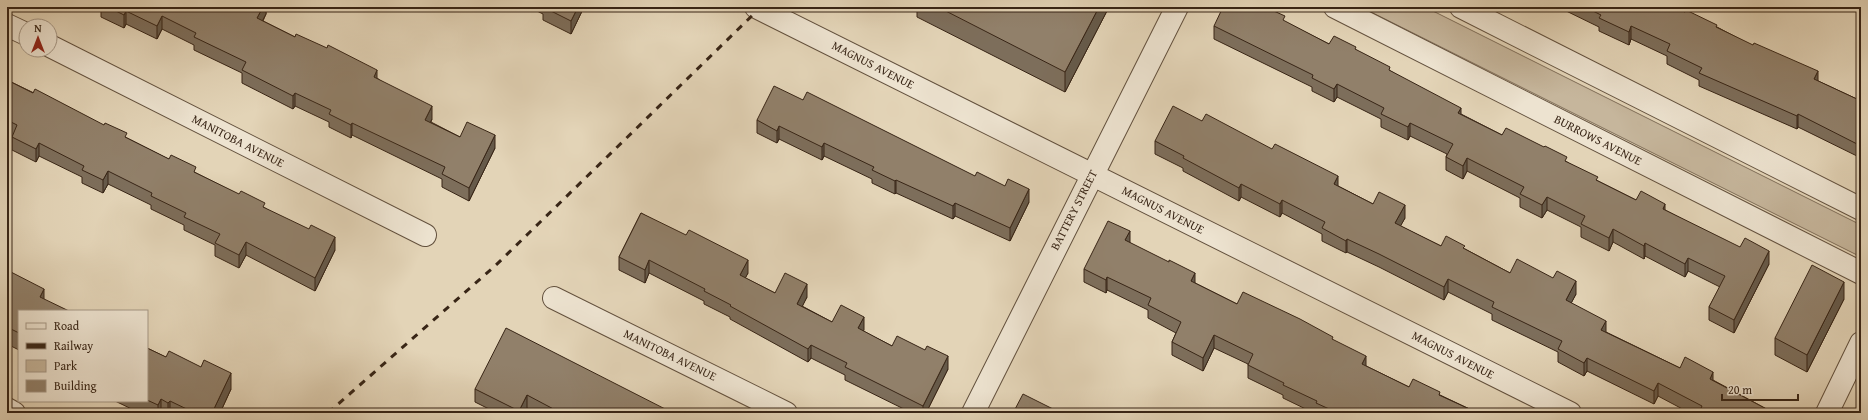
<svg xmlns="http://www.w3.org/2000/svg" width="1868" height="420" font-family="'Gentium Book Plus',serif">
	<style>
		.green { fill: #c6b69c; stroke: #7f6e59 }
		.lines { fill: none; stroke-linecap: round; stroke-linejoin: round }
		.minor-casing { stroke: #63513e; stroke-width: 24 }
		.tertiary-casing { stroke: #63513e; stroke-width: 24 }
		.minor { stroke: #ede3d0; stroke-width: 22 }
		.tertiary { stroke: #ede3d0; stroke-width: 22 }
		.rail { stroke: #382516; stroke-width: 3; stroke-dasharray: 7 7; stroke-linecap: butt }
		.wall { fill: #7d6e5b; stroke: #382516 }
		.shaded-wall { fill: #665a4a; stroke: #382516 }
		.building { fill: #91806a; stroke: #382516 }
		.labels { text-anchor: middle; stroke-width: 3; stroke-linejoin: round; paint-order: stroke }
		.street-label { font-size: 12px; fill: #382516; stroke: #ede3d0 }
	</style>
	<rect width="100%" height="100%" fill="#e3d4b7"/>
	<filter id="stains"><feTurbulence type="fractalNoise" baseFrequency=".005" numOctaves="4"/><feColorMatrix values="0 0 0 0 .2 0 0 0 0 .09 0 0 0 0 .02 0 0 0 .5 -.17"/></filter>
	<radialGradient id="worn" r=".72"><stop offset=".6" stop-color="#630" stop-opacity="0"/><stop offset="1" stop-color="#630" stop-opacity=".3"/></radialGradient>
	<path class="green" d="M 1361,7 L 1425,7 L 1861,225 L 1861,257 Z"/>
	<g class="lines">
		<defs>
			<path id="minor" d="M 756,7 L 1570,413
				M 7,25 L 26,34
				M 50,46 L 425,235
				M 554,298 L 786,413
				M 7,409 L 14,413
				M 973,413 L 1177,7
				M 1827,413 L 1861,343"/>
			<path id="tertiary" d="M 1335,7 L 1861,273
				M 1461,7 L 1861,209"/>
		</defs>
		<use href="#minor" class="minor-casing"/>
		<use href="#tertiary" class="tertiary-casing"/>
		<use href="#minor" class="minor"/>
		<use href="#tertiary" class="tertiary"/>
		<path class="rail" d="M 328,413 L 495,266 L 761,7"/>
	</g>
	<path class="wall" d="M 98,7 L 266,7 L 266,14 L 263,21 L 377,78 L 432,119 L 431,122 L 460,137 L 495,148 L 469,201 L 442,187 L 442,179 L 352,135 L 351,138 L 329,127 L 329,122 L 295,106 L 293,109 L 242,83 L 242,73 L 194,50 L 194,45 L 162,29 L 157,39 L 126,24 L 124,28 L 101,17 L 101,8 Z
		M 529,7 L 584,7 L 571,34 L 543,20 L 543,14 Z
		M 917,7 L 1109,7 L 1065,92 L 917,17 Z
		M 1558,7 L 1674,7 L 1717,27 L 1818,81 L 1859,100 L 1861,96 L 1861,158 L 1798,127 L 1797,129 L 1699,86 L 1699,80 L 1667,64 L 1667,56 L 1631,39 L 1629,45 L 1599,31 L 1599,27 Z
		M 1285,22 L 1329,44 L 1356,50 L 1461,114 L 1502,135 L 1567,162 L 1598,181 L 1636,200 L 1665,210 L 1769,264 L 1734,333 L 1709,320 L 1709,307 L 1720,287 L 1688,271 L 1685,277 L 1645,256 L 1644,259 L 1613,242 L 1609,251 L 1581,237 L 1581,227 L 1547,210 L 1542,218 L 1520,207 L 1520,198 L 1467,171 L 1463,179 L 1446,170 L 1446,157 L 1447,154 L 1410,136 L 1408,140 L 1381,127 L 1381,119 L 1337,97 L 1334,102 L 1312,91 L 1312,87 L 1214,39 L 1214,26 Z
		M 7,80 L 127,138 L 265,208 L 335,250 L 315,291 L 246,255 L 239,268 L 215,256 L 215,245 L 184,230 L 184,225 L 151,209 L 151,205 L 108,184 L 103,193 L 82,183 L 82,177 L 39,156 L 36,162 L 12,150 L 12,136 L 7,133 Z
		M 803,100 L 1029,202 L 1010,241 L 955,216 L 953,219 L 896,193 L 895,194 L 872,183 L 872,179 L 824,156 L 822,160 L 779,139 L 777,143 L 757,133 L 757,120 Z
		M 1202,121 L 1338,186 L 1373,204 L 1405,218 L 1400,226 L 1441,246 L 1465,249 L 1510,273 L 1576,294 L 1571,303 L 1606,332 L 1680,368 L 1713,380 L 1774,413 L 1690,413 L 1658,396 L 1654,404 L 1587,371 L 1584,376 L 1558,362 L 1558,352 L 1492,320 L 1492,314 L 1448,292 L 1444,300 L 1379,267 L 1347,252 L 1346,253 L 1322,241 L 1322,234 L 1282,213 L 1280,217 L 1241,197 L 1239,201 L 1183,171 L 1183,168 L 1155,154 L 1155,141 Z
		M 641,213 L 748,273 L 745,278 L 775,293 L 807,297 L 802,306 L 832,322 L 864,330 L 863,331 L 892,346 L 948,369 L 926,413 L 912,413 L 845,380 L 845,375 L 811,358 L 808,362 L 730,319 L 730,317 L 704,304 L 704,301 L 649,273 L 645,283 L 619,270 L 619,257 Z
		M 1130,243 L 1195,283 L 1237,304 L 1333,340 L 1366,366 L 1409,387 L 1440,395 L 1478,413 L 1314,413 L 1283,398 L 1283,395 L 1248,378 L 1248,364 L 1214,348 L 1203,371 L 1172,355 L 1172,342 L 1176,333 L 1148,318 L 1148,310 L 1107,290 L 1106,293 L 1084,282 L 1084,269 Z
		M 7,270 L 19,311 L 19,350 L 7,344 Z
		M 1844,299 L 1807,372 L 1775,355 L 1775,338 Z
		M 147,348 L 231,389 L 220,413 L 140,413 L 115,401 L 147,401 Z
		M 475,389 L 673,413 L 536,413 L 527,408 L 525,413 L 497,413 L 475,402 Z"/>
	<path class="shaded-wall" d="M 263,7 L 266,7 L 266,14 L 257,31 L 257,18 Z
		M 578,7 L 584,7 L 571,34 L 571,21 Z
		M 1099,7 L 1109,7 L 1065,92 L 1065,72 Z
		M 126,11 L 126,24 L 124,28 L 124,15 Z
		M 162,16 L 162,29 L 157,39 L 157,26 Z
		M 1631,26 L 1631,39 L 1629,45 L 1629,32 Z
		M 377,70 L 377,83 L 374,77 Z
		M 1818,71 L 1818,84 L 1814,79 Z
		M 1337,84 L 1337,97 L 1334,102 L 1334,89 Z
		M 295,93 L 295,106 L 293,109 L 293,96 Z
		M 432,106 L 432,119 L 425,132 L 425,120 Z
		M 1461,108 L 1461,121 L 1458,113 Z
		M 1798,114 L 1798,127 L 1797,129 L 1797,116 Z
		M 352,123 L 352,135 L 351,138 L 351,125 Z
		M 1410,123 L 1410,136 L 1408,140 L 1408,127 Z
		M 779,126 L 779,139 L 777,143 L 777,131 Z
		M 495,135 L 495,148 L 469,201 L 469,188 Z
		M 39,143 L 39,156 L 36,162 L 36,149 Z
		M 824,143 L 824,156 L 822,160 L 822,147 Z
		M 1467,158 L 1467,171 L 1463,179 L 1463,166 Z
		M 108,171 L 108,184 L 103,193 L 103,180 Z
		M 1338,176 L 1338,189 L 1334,184 Z
		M 896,180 L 896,193 L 895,194 L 895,181 Z
		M 1241,184 L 1241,197 L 1239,201 L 1239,188 Z
		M 1029,189 L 1029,202 L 1010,241 L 1010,228 Z
		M 1547,197 L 1547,210 L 1542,218 L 1542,205 Z
		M 1282,200 L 1282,213 L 1280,217 L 1280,204 Z
		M 955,203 L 955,216 L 953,219 L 953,206 Z
		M 1665,204 L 1665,217 L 1663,209 Z
		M 1405,205 L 1405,218 L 1395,236 L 1395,223 Z
		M 1613,229 L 1613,242 L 1609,251 L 1609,238 Z
		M 1130,231 L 1130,244 L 1125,240 Z
		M 335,237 L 335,250 L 315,291 L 315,278 Z
		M 1347,239 L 1347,252 L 1346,253 L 1346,241 Z
		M 246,242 L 246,255 L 239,268 L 239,255 Z
		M 1645,243 L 1645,256 L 1644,259 L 1644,246 Z
		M 1769,251 L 1769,264 L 1734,333 L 1734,320 Z
		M 1688,258 L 1688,271 L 1685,277 L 1685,264 Z
		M 649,260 L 649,273 L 645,283 L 645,270 Z
		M 748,260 L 748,273 L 740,288 L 740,275 Z
		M 1195,273 L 1195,286 L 1191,281 Z
		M 1107,277 L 1107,290 L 1106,293 L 1106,280 Z
		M 1448,279 L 1448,292 L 1444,300 L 1444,287 Z
		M 1576,281 L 1576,294 L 1566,313 L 1566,300 Z
		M 1844,282 L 1844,299 L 1807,372 L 1807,355 Z
		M 807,284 L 807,297 L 797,317 L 797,304 Z
		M 44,289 L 44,305 L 40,297 Z
		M 864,317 L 864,330 L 858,341 L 858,328 Z
		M 1606,321 L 1606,334 L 1601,330 Z
		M 1214,335 L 1214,348 L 1203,371 L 1203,358 Z
		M 811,345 L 811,358 L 808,362 L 808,349 Z
		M 948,356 L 948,369 L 926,413 L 923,413 L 923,406 Z
		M 1366,356 L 1366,369 L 1362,364 Z
		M 1587,358 L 1587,371 L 1584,376 L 1584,363 Z
		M 1713,372 L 1713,385 L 1710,379 Z
		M 231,373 L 231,389 L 220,413 L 212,413 Z
		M 1658,383 L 1658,396 L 1654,404 L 1654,391 Z
		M 527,395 L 527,408 L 525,413 L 519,413 L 519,411 Z
		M 161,399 L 161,413 L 158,413 L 158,405 Z
		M 170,401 L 170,413 L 168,413 L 168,403 Z"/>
	<path class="building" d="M 108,7 L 263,7 L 257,18 L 295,37 L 296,34 L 327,48 L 328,45 L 377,70 L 374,77 L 432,106 L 425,120 L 460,137 L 467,122 L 495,135 L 469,188 L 442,174 L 445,167 L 352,123 L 351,125 L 329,114 L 331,110 L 295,93 L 293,96 L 242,70 L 246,62 L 194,37 L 196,33 L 162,16 L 157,26 L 126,11 L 124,15 Z
		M 543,7 L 578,7 L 571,21 Z
		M 938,7 L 1099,7 L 1065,72 Z
		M 1223,7 L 1265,7 L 1285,16 L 1283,20 L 1329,44 L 1334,36 L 1356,47 L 1355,49 L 1390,67 L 1389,70 L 1461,108 L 1458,113 L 1502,135 L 1506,128 L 1544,147 L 1545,146 L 1567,157 L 1565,161 L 1598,177 L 1596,180 L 1636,200 L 1641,191 L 1665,204 L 1663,209 L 1740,247 L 1745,238 L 1769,251 L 1734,320 L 1709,307 L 1725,276 L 1688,258 L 1685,264 L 1645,243 L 1644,246 L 1613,229 L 1609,238 L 1581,224 L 1585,216 L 1547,197 L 1542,205 L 1520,194 L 1524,187 L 1467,158 L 1463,166 L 1446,157 L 1453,144 L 1410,123 L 1408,127 L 1381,114 L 1384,108 L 1337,84 L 1334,89 L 1312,78 L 1313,75 L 1214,26 Z
		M 1585,7 L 1674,7 L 1685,12 L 1686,10 L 1717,25 L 1716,27 L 1753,45 L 1754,43 L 1818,71 L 1814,79 L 1859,100 L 1861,96 L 1861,146 L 1798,114 L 1797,116 L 1699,73 L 1702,68 L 1667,51 L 1670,44 L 1631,26 L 1629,32 L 1599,18 L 1601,15 Z
		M 7,80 L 33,93 L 35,89 L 104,125 L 105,123 L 127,133 L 125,137 L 169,159 L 171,155 L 196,167 L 194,172 L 239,194 L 241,191 L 265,203 L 263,207 L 309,229 L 311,225 L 335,237 L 315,278 L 246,242 L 239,255 L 215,243 L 220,234 L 184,217 L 186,213 L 151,196 L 152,193 L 108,171 L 103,180 L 82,170 L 84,166 L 39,143 L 36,149 L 12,137 L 17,125 L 7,120 Z
		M 774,86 L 803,100 L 807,92 L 975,176 L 977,172 L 1005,186 L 1008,179 L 1029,189 L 1010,228 L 955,203 L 953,206 L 896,180 L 895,181 L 872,170 L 874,167 L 824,143 L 822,147 L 779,126 L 777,131 L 757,120 Z
		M 1173,106 L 1202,121 L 1206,114 L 1272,149 L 1275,144 L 1338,176 L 1334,184 L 1373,204 L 1379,192 L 1405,205 L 1395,223 L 1441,246 L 1446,236 L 1465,246 L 1463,248 L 1510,273 L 1517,259 L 1553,278 L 1557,271 L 1576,281 L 1566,300 L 1606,321 L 1601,330 L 1680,368 L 1685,357 L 1713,372 L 1710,379 L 1774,413 L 1699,413 L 1702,406 L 1658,383 L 1654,391 L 1587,358 L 1584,363 L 1558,349 L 1562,341 L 1492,307 L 1494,302 L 1448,279 L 1444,287 L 1379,254 L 1347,239 L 1346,241 L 1322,228 L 1325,222 L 1282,200 L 1280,204 L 1241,184 L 1239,188 L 1183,158 L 1184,156 L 1155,141 Z
		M 641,213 L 686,235 L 689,230 L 748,260 L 740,275 L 775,293 L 785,273 L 807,284 L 797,304 L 832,322 L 841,305 L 864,317 L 858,328 L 892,346 L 897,336 L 925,350 L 927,346 L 948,356 L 923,406 L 845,367 L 847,363 L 811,345 L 808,349 L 730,306 L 731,305 L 704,291 L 705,289 L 649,260 L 645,270 L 619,257 Z
		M 1108,221 L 1130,231 L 1125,240 L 1169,262 L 1169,260 L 1195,273 L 1191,281 L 1237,304 L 1243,292 L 1300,319 L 1333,337 L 1332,339 L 1366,356 L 1362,364 L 1409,387 L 1413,379 L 1440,392 L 1439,395 L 1478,413 L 1338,413 L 1316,403 L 1317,401 L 1283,385 L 1284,383 L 1248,365 L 1253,354 L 1214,335 L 1203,358 L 1172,342 L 1181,322 L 1148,305 L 1151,298 L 1107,277 L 1106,280 L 1084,269 Z
		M 1812,265 L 1844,282 L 1807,355 L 1775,338 Z
		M 7,270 L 44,289 L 40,297 L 69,311 L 19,311 L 19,333 L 7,327 Z
		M 506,328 L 673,413 L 561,413 L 527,395 L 519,411 L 475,389 Z
		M 147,348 L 166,357 L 169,351 L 201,367 L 204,360 L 231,373 L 212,413 L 195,413 L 170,401 L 168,403 L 161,399 L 158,405 L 147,400 Z
		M 1023,394 L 1053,409 L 1051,413 L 1013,413 Z"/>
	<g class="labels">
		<g class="street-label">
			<text transform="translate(873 65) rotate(27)" y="4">MAGNUS AVENUE</text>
			<text transform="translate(1598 140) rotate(27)" y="4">BURROWS AVENUE</text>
			<text transform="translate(238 141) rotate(27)" y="4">MANITOBA AVENUE</text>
			<text transform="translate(1074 210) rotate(-63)" y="4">BATTERY STREET</text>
			<text transform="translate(1163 210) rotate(27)" y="4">MAGNUS AVENUE</text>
			<text transform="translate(670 355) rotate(26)" y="4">MANITOBA AVENUE</text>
			<text transform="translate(1453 355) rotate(27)" y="4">MAGNUS AVENUE</text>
		</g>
	</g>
	<rect width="1868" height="420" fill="none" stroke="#e3d4b7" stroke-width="24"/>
	<rect x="8" y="8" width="1852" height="404" fill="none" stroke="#382516" stroke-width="2"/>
	<rect x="12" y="12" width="1844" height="396" fill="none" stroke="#382516"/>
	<rect x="18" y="310" width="130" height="92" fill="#ede3d0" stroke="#a59786"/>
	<rect x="26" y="323" width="20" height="6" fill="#ede3d0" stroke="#a59786"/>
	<text x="54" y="330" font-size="12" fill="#382516">Road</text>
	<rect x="26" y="343" width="20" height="6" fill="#382516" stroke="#a59786"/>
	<text x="54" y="350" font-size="12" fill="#382516">Railway</text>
	<rect x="26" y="360" width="20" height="12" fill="#c6b69c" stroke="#a59786"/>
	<text x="54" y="370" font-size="12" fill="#382516">Park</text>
	<rect x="26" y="380" width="20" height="12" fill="#91806a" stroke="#a59786"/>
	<text x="54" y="390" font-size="12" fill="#382516">Building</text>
	<g transform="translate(38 38)"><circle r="19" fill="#ede3d0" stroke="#a59786"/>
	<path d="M0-3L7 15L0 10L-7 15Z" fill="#8f2418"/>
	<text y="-6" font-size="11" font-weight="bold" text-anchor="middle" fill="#382516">N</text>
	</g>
	<path d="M1722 394v6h76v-6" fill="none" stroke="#382516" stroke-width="2"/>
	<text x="1728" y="394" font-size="12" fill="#382516" stroke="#ede3d0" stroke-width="3" paint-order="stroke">20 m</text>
	<rect width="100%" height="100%" filter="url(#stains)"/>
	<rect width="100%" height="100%" fill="url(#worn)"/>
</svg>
